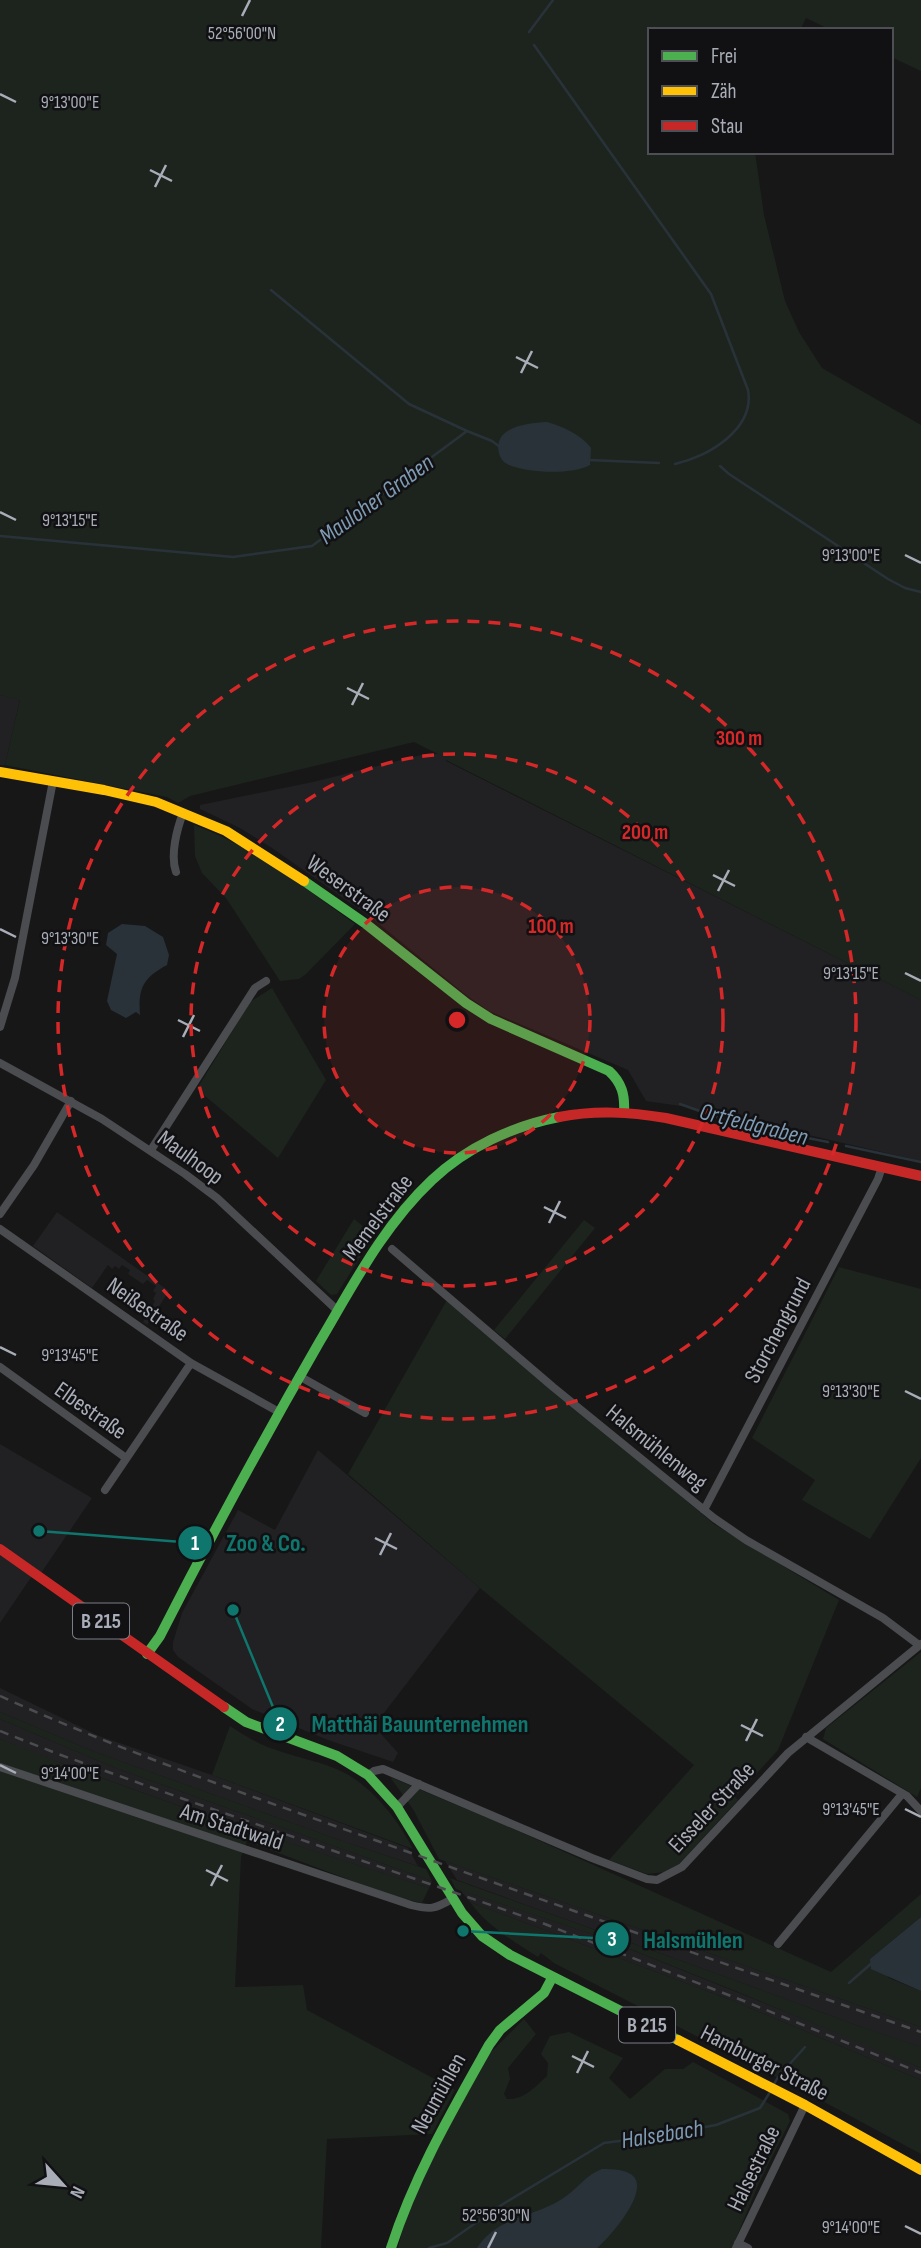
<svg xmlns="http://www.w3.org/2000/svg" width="921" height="2248" font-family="'Sofia Sans Condensed',sans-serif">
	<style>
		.built { fill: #212123 }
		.green { fill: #1d241e }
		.water { fill: #2a3239 }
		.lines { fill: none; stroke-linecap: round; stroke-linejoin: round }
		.stream { stroke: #2a3239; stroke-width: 2.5 }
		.street { stroke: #4b4c50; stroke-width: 8 }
		.fast { stroke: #4caf50; stroke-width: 10 }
		.slow { stroke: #ffc107; stroke-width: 10 }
		.jam { stroke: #c62828; stroke-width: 10 }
		.rail { stroke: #4b4c4f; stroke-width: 2.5; stroke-dasharray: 9 7; stroke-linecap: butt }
		.ticks { fill: none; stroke: #a8adb8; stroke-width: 2.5 }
		.ring { fill: none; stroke: #d62828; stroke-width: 3.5; stroke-dasharray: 12 9 }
		.labels { text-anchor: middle; stroke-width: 5; stroke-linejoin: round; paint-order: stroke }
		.shield { fill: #111113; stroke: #7b7e86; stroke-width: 2 }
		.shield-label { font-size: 21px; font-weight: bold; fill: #a8adb8 }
		.street-label { font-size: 23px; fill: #a8adb8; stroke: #111113 }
		.water-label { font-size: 24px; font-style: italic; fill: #7f9bb3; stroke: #111113 }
		.ticks-label { font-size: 18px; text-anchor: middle; fill: #a8adb8; stroke: #111113; stroke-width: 5; stroke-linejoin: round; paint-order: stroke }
		.centre { fill: #d62828; stroke: #111113; stroke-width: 3.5 }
		.ring-label { font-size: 21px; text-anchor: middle; font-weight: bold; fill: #d62828; stroke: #111113; stroke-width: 5; stroke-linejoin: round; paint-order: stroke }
		.leader { fill: none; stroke: #0f766e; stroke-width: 2.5 }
		.callout-dot { fill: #0f766e; stroke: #111113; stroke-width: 2.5 }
		.mark-label { font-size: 21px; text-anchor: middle; font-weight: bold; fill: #fff }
		.callout-label { font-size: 24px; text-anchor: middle; font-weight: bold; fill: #0f766e; stroke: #111113; stroke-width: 5; stroke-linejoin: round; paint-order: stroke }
	</style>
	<rect width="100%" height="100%" fill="#171717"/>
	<path class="built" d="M 0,695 L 20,699 L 5,765 L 0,765 Z
		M 425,754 L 446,754 L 446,761 L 921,1000 L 921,1161 L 687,1107 L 646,1101 L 628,1070 L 489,1011 L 466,995 L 373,919 L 272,848 L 240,828 L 200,809 L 200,805 L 313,782 Z
		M 57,1212 L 169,1291 L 147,1325 L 143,1322 L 155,1301 L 153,1299 L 156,1293 L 153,1291 L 156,1286 L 147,1280 L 143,1284 L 128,1274 L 130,1270 L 122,1265 L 119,1269 L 115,1266 L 112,1269 L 108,1265 L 92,1288 L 33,1246 Z
		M 0,1444 L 92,1498 L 39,1576 L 34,1573 L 0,1623 Z
		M 318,1450 L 480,1588 L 374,1726 L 398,1753 L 393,1762 L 328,1740 L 252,1709 L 178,1657 L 173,1650 L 173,1642 L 182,1613 L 238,1510 L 275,1530 Z
		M 0,1688 L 99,1736 L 212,1775 L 408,1848 L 418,1866 L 342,1841 L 95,1752 L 0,1712 Z
		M 0,1719 L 118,1769 L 432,1881 L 431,1884 L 429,1888 L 341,1860 L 221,1821 L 25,1750 L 0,1739 Z
		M 445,1861 L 921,2027 L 921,2047 L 864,2028 L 715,1973 L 457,1880 Z
		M 460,1890 L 592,1934 L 851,2038 L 921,2068 L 921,2080 L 731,2000 L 470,1902 Z"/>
	<path class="green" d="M 0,0 L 921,0 L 921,71 L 891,57 L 891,30 L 831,30 L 806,18 L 800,30 L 650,30 L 650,152 L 755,152 L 764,215 L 785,301 L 799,332 L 822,368 L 921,425 L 921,1000 L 446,760 L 446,758 L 414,742 L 190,796 L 178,803 L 167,797 L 5,765 L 20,700 L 0,695 Z
		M 194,825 C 250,845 307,889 355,924 L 306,974 L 299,979 L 280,981 L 226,898 L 202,873 L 195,856 Z
		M 272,988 L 326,1080 L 278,1158 L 197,1089 L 250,1002 Z
		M 354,1219 L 374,1235 L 337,1294 L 331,1295 L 316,1281 Z
		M 584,1220 L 595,1228 L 505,1339 L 494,1330 Z
		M 839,1267 L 921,1289 L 921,1458 L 870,1539 L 802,1500 L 815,1480 L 752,1438 Z
		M 447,1300 L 714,1524 L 839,1600 L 778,1750 L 735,1797 L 738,1800 L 679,1864 L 665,1872 L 647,1874 L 609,1860 L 694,1765 L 480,1588 L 348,1474 Z
		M 921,1652 L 921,1788 L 917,1797 L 823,1739 L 826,1728 Z
		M 0,1712 L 95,1752 L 342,1841 L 426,1869 L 432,1881 L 118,1769 L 0,1719 Z
		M 230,1726 C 244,1735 258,1744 273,1749 C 297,1758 322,1761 345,1773 C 374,1789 398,1820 413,1849 L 212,1775 Z
		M 0,1739 L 74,1768 L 221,1821 L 429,1888 L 422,1903 L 392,1896 L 247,1841 L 241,1857 L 235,1987 L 303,1985 L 307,2010 L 455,2090 L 432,2134 L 327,2139 L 321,2248 L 0,2248 Z
		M 390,1777 L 507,1826 L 831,1972 L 921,1894 L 921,1917 L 870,1959 L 889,1978 L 921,1991 L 921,2027 L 439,1859 L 413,1809 Z
		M 450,1878 L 715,1973 L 864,2028 L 921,2047 L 921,2068 L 733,1990 L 592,1934 L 456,1889 Z
		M 470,1902 L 731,2000 L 921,2080 L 921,2154 L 815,2097 L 554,1963 L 541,1953 L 538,1957 C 513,1941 487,1926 470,1902 Z
		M 524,2019 L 536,2034 L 508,2068 L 510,2079 L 504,2094 L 507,2099 C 524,2100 535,2087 547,2076 L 548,2063 L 541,2054 L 550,2036 L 569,2032 L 623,2058 L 609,2078 L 630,2099 L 665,2069 L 683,2069 L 693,2062 L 788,2114 L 790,2121 L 759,2183 L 732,2248 L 398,2248 L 408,2207 L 424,2171 L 488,2055 Z"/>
	<path class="water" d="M 547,422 C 564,427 580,434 591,448 L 590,465 C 572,475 528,473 509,465 C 504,463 500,458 499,453 C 493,426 529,423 547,422 Z
		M 122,924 L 145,926 L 163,937 L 169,955 L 167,965 C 143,978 138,988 140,1015 L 136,1012 L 126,1018 L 111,1010 L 107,1001 L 117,954 L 106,945 L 108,933 Z
		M 921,1917 L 921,1991 L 871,1969 L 870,1959 Z
		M 602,2169 C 612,2169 627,2169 634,2177 C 648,2194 610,2237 597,2248 L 477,2248 C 498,2216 532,2218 562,2199 C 577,2190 585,2175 602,2169 Z"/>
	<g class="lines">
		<path class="stream" d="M 529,32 L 553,0
			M 534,45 L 711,294 L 748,390 C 755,429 708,457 675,464
			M 271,290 L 409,404 L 467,431 L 492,441 L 500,447
			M 589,460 L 659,463
			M 720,466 L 729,474 L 888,579 L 905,588 L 921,592
			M 0,536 L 233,557 L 312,546 L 467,431
			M 680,1104 L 736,1124 L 828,1142
			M 846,1146 L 921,1162
			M 849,1983 L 873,1962
			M 773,2086 L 778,2077 L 805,2047
			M 429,2248 L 447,2243 L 503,2204 L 604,2143 L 657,2136 L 716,2125 L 760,2108 L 770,2092"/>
		<path class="street" d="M 176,872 C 170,855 177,829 183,813
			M 0,1027 L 15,978 L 53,781
			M 0,1063 L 102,1119 L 185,1174 L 217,1198 L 338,1311
			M 151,1150 L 255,988 L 266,981
			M 0,1214 L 34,1165 L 71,1101
			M 0,1229 L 191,1363 L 279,1412
			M 392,1249 L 553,1387 L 714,1518 L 746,1540 L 883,1618 L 919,1645
			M 0,1367 L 126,1458
			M 299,1376 L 365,1413
			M 105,1490 L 191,1363
			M 704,1510 L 878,1179 L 882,1167
			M 806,1737 L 907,1796 L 921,1811
			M 0,1767 L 411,1905 C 430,1910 435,1909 452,1899
			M 368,1775 L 374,1771 L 383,1769 L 592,1858 L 647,1879 L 657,1880 L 682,1867 L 788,1753 L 921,1644
			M 397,1807 L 419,1784
			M 778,1944 L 902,1794
			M 738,2243 L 748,2248
			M 736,2248 L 805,2105"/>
		<path class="fast" d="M 304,881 L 366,924 L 466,1003 L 491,1019 L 609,1071 C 622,1083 625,1095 624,1112
			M 147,1654 L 160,1636 C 211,1536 264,1438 320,1341 C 353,1285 384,1225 432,1180 C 467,1147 513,1126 559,1117
			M 224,1707 L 246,1722 L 337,1756 L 368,1775 L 397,1807 L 462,1913 L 482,1936 L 510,1955 L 678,2040
			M 391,2248 C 414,2176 452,2111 489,2045 L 500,2030 L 544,1993 L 552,1978"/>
		<path class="slow" d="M 0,772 L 104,790 L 156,802 L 226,831 L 304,881
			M 678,2040 L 805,2105 L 921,2170"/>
		<path class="jam" d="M 559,1117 C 596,1110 629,1112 666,1118 L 921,1176
			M 0,1549 L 224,1707"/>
		<path class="rail" d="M 0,1696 C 126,1753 256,1798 386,1844 C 564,1908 742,1970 921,2032
			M 0,1731 L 58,1754 L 192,1802 L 537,1921 L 744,2001 L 921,2073"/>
	</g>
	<path class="ticks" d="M 242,16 L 250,0M 0,94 L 16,102M 150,170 L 172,181M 155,187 L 166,165M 516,357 L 538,368M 521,373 L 532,351M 0,512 L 16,520M 905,555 L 921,563M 347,688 L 369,699M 352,705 L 363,683M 713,875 L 735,886M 718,891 L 729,870M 0,929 L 16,937M 905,973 L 921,981M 178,1020 L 200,1031M 183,1037 L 194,1015M 544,1207 L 566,1218M 549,1223 L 560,1201M 0,1347 L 16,1355M 905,1391 L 921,1399M 375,1538 L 397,1549M 380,1555 L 391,1533M 741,1725 L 763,1736M 746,1741 L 757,1719M 0,1765 L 16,1773M 905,1809 L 921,1817M 206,1870 L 228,1881M 211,1886 L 222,1865M 572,2056 L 594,2067M 577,2073 L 588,2051M 905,2226 L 921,2234M 488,2248 L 496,2232"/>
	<circle cx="457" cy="1020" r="133" fill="#d62828" fill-opacity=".12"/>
	<g class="ring">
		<circle cx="457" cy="1020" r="133"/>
		<circle cx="457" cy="1020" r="266"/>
		<circle cx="457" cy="1020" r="399"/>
	</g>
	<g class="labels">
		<g class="shield">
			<rect x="73" y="1603.5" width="56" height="35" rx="5"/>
			<rect x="619" y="2007.5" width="56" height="35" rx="5"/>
		</g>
		<g class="shield-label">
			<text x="101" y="1628">B 215</text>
			<text x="647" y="2032">B 215</text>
		</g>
		<g class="street-label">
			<text transform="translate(349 888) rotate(36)" y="8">Weserstraße</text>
			<text transform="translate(191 1157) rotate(36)" y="8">Maulhoop</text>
			<text transform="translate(377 1217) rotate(-53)" y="8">Memelstraße</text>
			<text transform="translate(148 1309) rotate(35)" y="8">Neißestraße</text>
			<text transform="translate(777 1330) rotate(-62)" y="8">Storchengrund</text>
			<text transform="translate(91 1410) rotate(35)" y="8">Elbestraße</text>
			<text transform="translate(657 1447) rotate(39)" y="8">Halsmühlenweg</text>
			<text transform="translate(711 1807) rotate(-47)" y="8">Eisseler Straße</text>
			<text transform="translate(232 1826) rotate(18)" y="8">Am Stadtwald</text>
			<text transform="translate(765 2062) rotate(27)" y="8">Hamburger Straße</text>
			<text transform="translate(438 2093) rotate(-61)" y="8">Neumühlen</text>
			<text transform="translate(753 2168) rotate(-64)" y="8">Halsestraße</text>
		</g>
		<g class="water-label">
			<text transform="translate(376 499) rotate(-36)" y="8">Mauloher Graben</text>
			<text transform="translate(754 1124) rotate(14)" y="8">Ortfeldgraben</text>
			<text transform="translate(662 2134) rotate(-9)" y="8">Halsebach</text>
		</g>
	</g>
	<g class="ticks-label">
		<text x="242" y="39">52°56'00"N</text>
		<text x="70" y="108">9°13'00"E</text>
		<text x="70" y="526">9°13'15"E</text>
		<text x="851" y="561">9°13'00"E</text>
		<text x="70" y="944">9°13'30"E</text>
		<text x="851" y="979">9°13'15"E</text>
		<text x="70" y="1361">9°13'45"E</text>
		<text x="851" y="1397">9°13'30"E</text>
		<text x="70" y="1779">9°14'00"E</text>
		<text x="851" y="1815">9°13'45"E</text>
		<text x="496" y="2221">52°56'30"N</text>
		<text x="851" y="2233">9°14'00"E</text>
	</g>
	<circle cx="457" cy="1020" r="10" class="centre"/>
	<g class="ring-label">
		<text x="739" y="745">300 m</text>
		<text x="645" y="839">200 m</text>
		<text x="551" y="933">100 m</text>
	</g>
	<path class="leader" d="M39 1531L195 1543M233 1610L280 1724M463 1931L612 1939"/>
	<g class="callout-dot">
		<circle cx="39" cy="1531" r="7"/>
		<circle cx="233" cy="1610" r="7"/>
		<circle cx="463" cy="1931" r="7"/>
		<circle cx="195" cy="1543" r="18"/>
		<circle cx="280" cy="1724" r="18"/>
		<circle cx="612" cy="1939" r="18"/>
	</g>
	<g class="mark-label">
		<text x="195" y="1550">1</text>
		<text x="280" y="1731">2</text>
		<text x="612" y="1946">3</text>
	</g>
	<g class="callout-label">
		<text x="266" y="1551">Zoo &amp; Co.</text>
		<text x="420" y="1732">Matthäi Bauunternehmen</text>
		<text x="693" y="1948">Halsmühlen</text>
	</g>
	<rect x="648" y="28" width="245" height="126" fill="#111113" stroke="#4d4f55" stroke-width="2"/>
	<rect x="662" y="51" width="35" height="10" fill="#4caf50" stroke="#4d4f55" stroke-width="2"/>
	<text x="711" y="63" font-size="21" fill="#a8adb8">Frei</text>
	<rect x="662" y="86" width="35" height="10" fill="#ffc107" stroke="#4d4f55" stroke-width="2"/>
	<text x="711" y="98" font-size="21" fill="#a8adb8">Zäh</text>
	<rect x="662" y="121" width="35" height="10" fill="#c62828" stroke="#4d4f55" stroke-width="2"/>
	<text x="711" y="133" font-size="21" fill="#a8adb8">Stau</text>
	<g transform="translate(63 2185) rotate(117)" stroke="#111113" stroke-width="5" paint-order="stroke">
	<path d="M0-5L12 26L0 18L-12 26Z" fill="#a8adb8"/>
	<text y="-10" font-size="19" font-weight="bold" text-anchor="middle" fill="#a8adb8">N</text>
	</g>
</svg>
